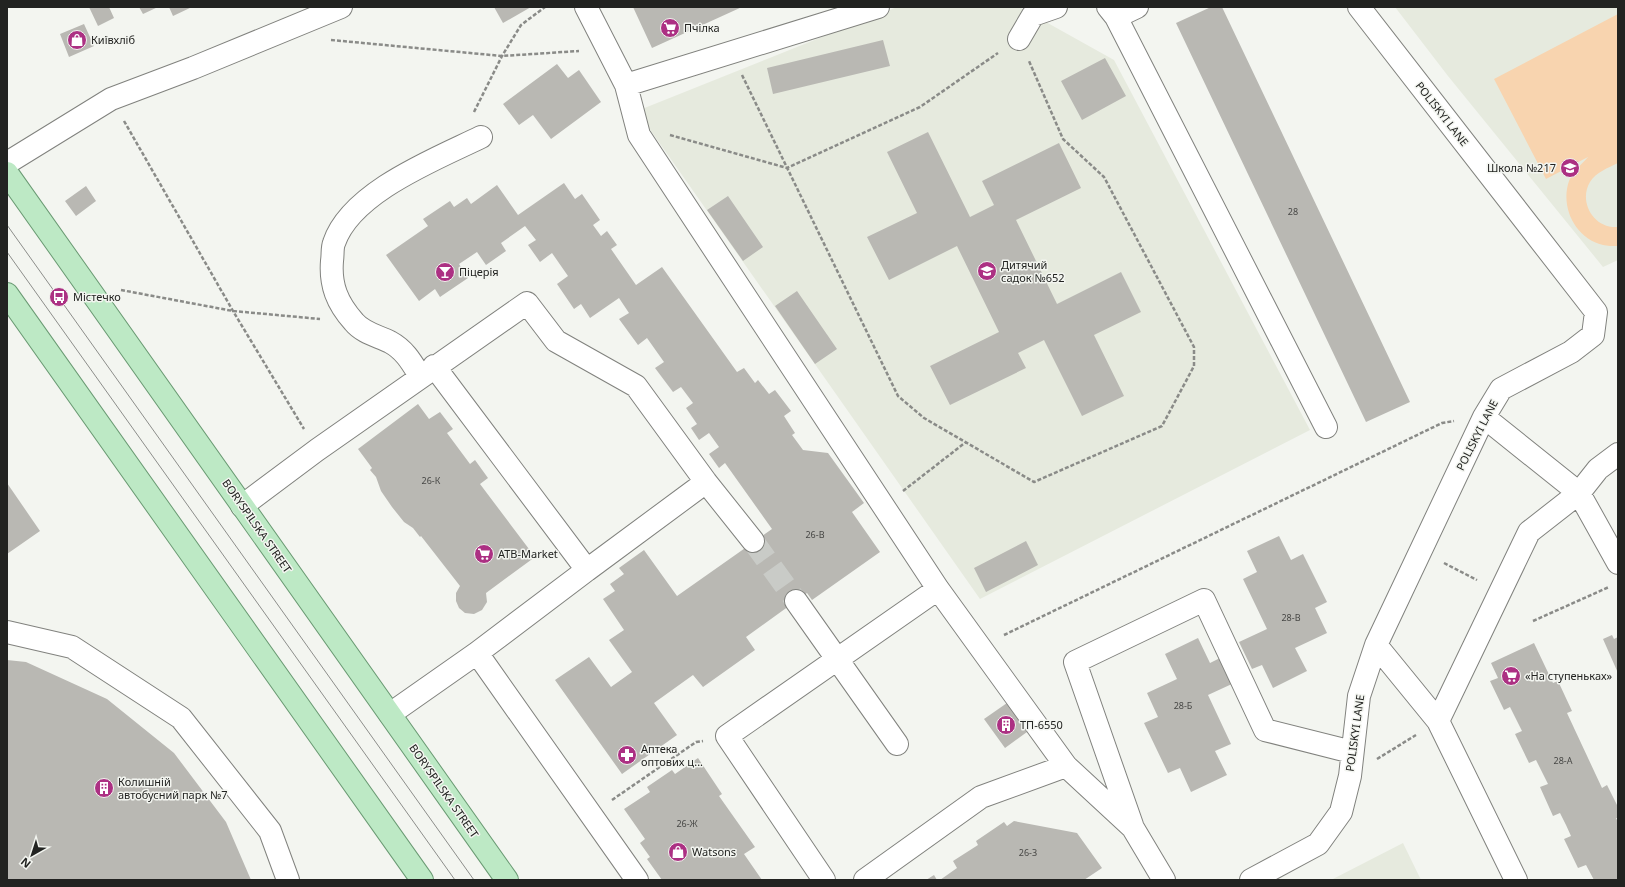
<svg xmlns="http://www.w3.org/2000/svg" width="1625" height="887" font-family="'Noto Sans',sans-serif">
	<style>
		.built { fill: #e6eade }
		.green { fill: #f8d4af }
		.building { fill: #b9b8b3 }
		.lines { fill: none; stroke-linecap: round; stroke-linejoin: round }
		.minor-tunnel { stroke: #c9cbc7; stroke-width: 22; stroke-dasharray: 22 11; stroke-linecap: butt }
		.minor-casing { stroke: #81827e; stroke-width: 24 }
		.major-casing { stroke: #6a9a73; stroke-width: 24 }
		.path { stroke: #8a8b88; stroke-width: 2.5; stroke-dasharray: 4 2; stroke-linecap: butt }
		.minor { stroke: #fff; stroke-width: 22 }
		.major { stroke: #bde9c5; stroke-width: 22 }
		.tram { stroke: #8d8e8b; stroke-width: 1 }
		.labels { text-anchor: middle; stroke-width: 3; stroke-linejoin: round; paint-order: stroke }
		.number-label { font-size: 9px; fill: #484846 }
		.poi-label { font-size: 11px; fill: #222321; stroke: #f3f5f0; text-anchor: start }
		.street-label { font-size: 11px; fill: #222321; stroke: #f3f5f0 }
	</style>
	<rect width="100%" height="100%" fill="#f3f5f0"/>
	<path class="built" d="M 897,7 L 1019,7 L 1114,60 L 1310,430 L 980,599 L 637,111 Z
		M 1395,7 L 1618,7 L 1618,260 L 1603,267 L 1448,76 Z
		M 1403,843 L 1421,880 L 1331,880 Z"/>
	<path class="green" d="M 1618,14 L 1618,163 C 1608,168 1596,172 1590,182 C 1578,202 1594,229 1618,227 L 1618,246 C 1613,246 1607,246 1603,245 C 1575,238 1560,207 1569,181 C 1573,171 1581,165 1588,157 L 1546,179 L 1494,79 Z"/>
	<path class="building" d="M 89,7 L 109,7 L 114,18 L 98,26 Z
		M 139,7 L 158,7 L 143,14 Z
		M 169,7 L 192,7 L 173,16 Z
		M 494,7 L 531,7 L 503,23 Z
		M 633,7 L 742,7 L 652,48 Z
		M 1211,7 L 1222,7 L 1410,402 L 1366,422 L 1176,23 Z
		M 84,24 L 94,46 L 69,57 L 60,34 Z
		M 883,40 L 890,66 L 773,94 L 767,68 Z
		M 1105,58 L 1126,96 L 1082,120 L 1061,81 Z
		M 557,64 L 568,78 L 579,70 L 601,102 L 551,139 L 533,115 L 519,125 L 503,104 Z
		M 928,132 L 970,217 L 994,205 L 982,181 L 1059,143 L 1081,188 L 1016,220 L 1057,304 L 1121,272 L 1141,312 L 1094,335 L 1124,396 L 1082,416 L 1044,340 L 1018,353 L 1026,368 L 950,405 L 930,366 L 999,332 L 957,246 L 889,280 L 867,237 L 917,213 L 887,152 Z
		M 564,183 L 575,199 L 582,194 L 600,220 L 593,225 L 601,236 L 607,231 L 617,245 L 611,249 L 636,285 L 662,267 L 737,372 L 744,368 L 755,383 L 758,380 L 769,394 L 775,390 L 791,411 L 784,416 L 795,433 L 792,435 L 803,450 L 828,453 L 864,503 L 852,512 L 880,552 L 812,600 L 807,593 L 746,637 L 755,650 L 703,687 L 693,675 L 654,703 L 677,735 L 622,774 L 555,680 L 589,657 L 611,687 L 632,672 L 609,640 L 624,630 L 603,599 L 615,591 L 610,584 L 624,574 L 619,568 L 644,550 L 677,596 L 772,529 L 725,463 L 719,468 L 709,454 L 719,447 L 709,433 L 699,440 L 691,428 L 697,424 L 686,408 L 693,403 L 681,387 L 673,392 L 655,368 L 664,362 L 647,338 L 638,345 L 619,319 L 629,313 L 619,298 L 590,318 L 581,304 L 574,309 L 557,284 L 568,276 L 552,253 L 540,262 L 528,245 L 536,240 L 525,226 L 501,243 L 506,251 L 486,265 L 477,252 L 459,264 L 468,278 L 440,297 L 435,289 L 419,301 L 386,255 L 428,226 L 423,219 L 450,201 L 454,207 L 467,198 L 471,204 L 497,185 L 518,215 Z
		M 86,186 L 96,201 L 76,216 L 65,201 Z
		M 728,196 L 763,247 L 743,261 L 707,210 Z
		M 797,291 L 837,349 L 815,364 L 775,306 Z
		M 418,404 L 429,419 L 440,412 L 453,429 L 447,433 L 470,464 L 475,460 L 488,478 L 480,484 L 535,557 L 486,593 L 487,602 L 482,610 L 474,614 L 465,613 L 459,608 L 456,601 L 456,593 L 460,586 L 421,536 L 420,537 L 413,528 L 404,522 L 392,507 L 381,491 L 376,477 L 370,470 L 372,468 L 358,449 Z
		M 7,483 L 40,531 L 7,554 Z
		M 1279,536 L 1291,560 L 1303,554 L 1327,602 L 1315,608 L 1327,633 L 1295,648 L 1307,671 L 1273,688 L 1262,665 L 1252,669 L 1239,642 L 1267,629 L 1243,579 L 1257,572 L 1247,551 Z
		M 1026,541 L 1038,565 L 986,592 L 974,568 Z
		M 1612,635 L 1614,639 L 1618,637 L 1618,673 L 1603,639 Z
		M 1198,638 L 1210,663 L 1222,657 L 1234,683 L 1208,695 L 1231,744 L 1215,751 L 1227,775 L 1191,792 L 1180,768 L 1168,773 L 1144,723 L 1158,717 L 1147,693 L 1177,679 L 1165,654 Z
		M 1534,643 L 1553,683 L 1558,681 L 1572,711 L 1567,713 L 1602,788 L 1607,785 L 1618,807 L 1618,818 L 1616,818 L 1618,822 L 1618,880 L 1594,880 L 1586,865 L 1578,868 L 1564,839 L 1571,836 L 1566,825 L 1560,813 L 1553,816 L 1540,787 L 1548,784 L 1536,760 L 1529,763 L 1515,734 L 1522,731 L 1510,707 L 1504,710 L 1490,681 L 1498,678 L 1491,663 Z
		M 7,660 L 26,662 L 107,699 L 174,753 L 226,822 L 251,880 L 7,880 Z
		M 1007,703 L 1027,732 L 1005,748 L 984,719 Z
		M 698,758 L 722,794 L 719,796 L 755,847 L 744,854 L 762,880 L 662,880 L 647,859 L 650,857 L 640,843 L 645,839 L 624,809 L 650,792 L 647,787 L 672,770 L 675,774 Z
		M 1014,821 L 1077,833 L 1102,868 L 1084,880 L 940,880 L 957,868 L 953,861 L 978,845 L 976,841 L 1004,822 L 1007,826 Z
		M 934,875 L 937,880 L 926,880 Z"/>
	<g class="lines">
		<path class="minor-tunnel" d="M 753,541 L 796,601"/>
		<defs>
			<path id="minor" d="M 586,7 L 626,85 L 878,7
				M 1108,7 L 1116,17 L 1137,7
				M 1116,17 L 1326,427
				M 1019,39 L 1033,15 L 1056,7
				M 626,85 L 639,135 L 938,589 L 1066,766 L 1133,828 L 1164,880
				M 7,163 L 111,99 L 193,68 L 341,7
				M 434,366 L 587,570 L 706,482
				M 420,376 C 412,363 405,350 390,342 C 378,336 363,333 354,322 C 337,303 330,285 332,261 C 333,255 332,248 334,243 C 351,192 436,159 481,137
				M 1484,417 L 1579,493 L 1618,563
				M 242,506 L 317,450 L 527,303 L 556,341 L 636,386 L 706,482 L 753,541
				M 796,601 L 897,744
				M 7,632 L 72,647 L 181,718 L 270,831 L 288,880
				M 1376,645 L 1438,721 L 1516,880
				M 477,653 L 637,880
				M 390,714 L 477,653 L 587,570
				M 1438,721 L 1529,532 L 1579,493 L 1598,469 L 1618,454
				M 1132,825 L 1075,662 L 1204,600 L 1265,730 L 1352,752
				M 824,880 L 727,736 L 938,589
				M 865,880 L 981,797 L 1066,766
				M 1251,880 L 1318,844 L 1341,812 L 1350,776 L 1359,696 L 1376,645 L 1484,417 L 1501,389 L 1571,352 L 1593,335 L 1596,312 L 1359,7"/>
			<path id="major" d="M 7,173 L 507,880
				M 7,294 L 422,880"/>
		</defs>
		<use href="#minor" class="minor-casing"/>
		<use href="#major" class="major-casing"/>
		<path class="path" d="M 331,40 L 502,56 L 579,51
			M 742,75 L 898,396 L 924,418 L 1034,482 L 1162,426 L 1194,366 L 1194,347 L 1104,177 L 1063,139 L 1029,61
			M 474,112 L 502,56 L 521,25 L 545,7
			M 124,121 L 233,311 L 304,429
			M 670,135 L 787,168 L 920,107 L 998,53
			M 121,290 L 233,311 L 320,319
			M 903,491 L 966,442
			M 1444,563 L 1477,580
			M 1533,621 L 1609,587
			M 1004,635 L 1442,423 L 1454,421
			M 1377,759 L 1416,735
			M 612,800 L 696,742 L 703,741"/>
		<use href="#minor" class="minor"/>
		<use href="#major" class="major"/>
		<path class="tram" d="M 7,225 L 474,880
			M 7,252 L 455,880"/>
	</g>
	<defs>
		<symbol id="supermarket-disc" viewBox="-11 -11 22 22"><circle r="9.5" fill="#ac3083" stroke="#f3f5f0"/><path d="M-6-5.5h2.5l.6 2H6L4.5 2H-2.5L-4.4-4H-6ZM-1.5 3.2a1.3 1.3 0 1 0 .1 0ZM3 3.2a1.3 1.3 0 1 0 .1 0Z" fill="#fff"/></symbol>
		<symbol id="shop-disc" viewBox="-11 -11 22 22"><circle r="9.5" fill="#ac3083" stroke="#f3f5f0"/><path d="M-5-2.5h2.3a2.7 3.5 0 0 1 5.4 0H5L5.5 6h-11ZM-1.5-2.5h3a1.5 2.3 0 0 0-3 0Z" fill="#fff"/></symbol>
		<symbol id="school-disc" viewBox="-11 -11 22 22"><circle r="9.5" fill="#ac3083" stroke="#f3f5f0"/><path d="M0-5L7-2L0 1L-7-2ZM-4 1L0 2.5L4 1V4Q0 6-4 4Z" fill="#fff"/></symbol>
		<symbol id="bar-disc" viewBox="-11 -11 22 22"><circle r="9.5" fill="#ac3083" stroke="#f3f5f0"/><path d="M-6-5H6L.8 .8V4.5H3.5V6h-7V4.5H-.8V.8Z" fill="#fff"/></symbol>
		<symbol id="bus-disc" viewBox="-11 -11 22 22"><circle r="9.5" fill="#ac3083" stroke="#f3f5f0"/><path d="M-5-6H5V4H4V6H2V4H-2V6H-4V4H-5ZM-3.5-4V0h7V-4ZM-3.5 1.2v1.5H-2V1.2ZM2 1.2v1.5H3.5V1.2Z" fill="#fff"/></symbol>
		<symbol id="building-disc" viewBox="-11 -11 22 22"><circle r="9.5" fill="#ac3083" stroke="#f3f5f0"/><path d="M-4-6H4V6H1V3H-1V6H-4ZM-2.5-4.3h1.7v1.8h-1.7ZM.8-4.3h1.7v1.8H.8ZM-2.5-1h1.7V.8h-1.7ZM.8-1h1.7V.8H.8Z" fill="#fff"/></symbol>
		<symbol id="pharmacy-disc" viewBox="-11 -11 22 22"><circle r="9.5" fill="#ac3083" stroke="#f3f5f0"/><path d="M-2-6h4v4h4v4h-4v4h-4v-4h-4v-4h4Z" fill="#fff"/></symbol>
	</defs>
	<g fill-rule="evenodd">
		<use href="#supermarket-disc" x="659" y="17" width="22" height="22"/>
		<use href="#shop-disc" x="66" y="29" width="22" height="22"/>
		<use href="#school-disc" x="1559" y="157" width="22" height="22"/>
		<use href="#school-disc" x="976" y="260" width="22" height="22"/>
		<use href="#bar-disc" x="434" y="261" width="22" height="22"/>
		<use href="#bus-disc" x="48" y="286" width="22" height="22"/>
		<use href="#supermarket-disc" x="473" y="543" width="22" height="22"/>
		<use href="#supermarket-disc" x="1500" y="665" width="22" height="22"/>
		<use href="#building-disc" x="995" y="714" width="22" height="22"/>
		<use href="#pharmacy-disc" x="616" y="744" width="22" height="22"/>
		<use href="#building-disc" x="93" y="777" width="22" height="22"/>
		<use href="#shop-disc" x="667" y="841" width="22" height="22"/>
	</g>
	<g class="labels">
		<g class="number-label">
			<text x="1293" y="215">28</text>
			<text x="431" y="484">26-К</text>
			<text x="815" y="538">26-В</text>
			<text x="1291" y="621">28-В</text>
			<text x="1183" y="709">28-Б</text>
			<text x="1563" y="764">28-А</text>
			<text x="687" y="827">26-Ж</text>
			<text x="1028" y="856">26-З</text>
		</g>
		<g class="poi-label">
			<text x="684" y="32">Пчілка</text>
			<text x="91" y="44">Київхліб</text>
			<text x="1556" y="172" text-anchor="end">Школа №217</text>
			<text x="1001" y="269">Дитячий<tspan x="1001" dy="13">садок №652</tspan></text>
			<text x="459" y="276">Піцерія</text>
			<text x="73" y="301">Містечко</text>
			<text x="498" y="558">ATB-Market</text>
			<text x="1525" y="680">«На ступеньках»</text>
			<text x="1020" y="729">ТП-6550</text>
			<text x="641" y="753">Аптека<tspan x="641" dy="13">оптових ц...</tspan></text>
			<text x="118" y="786">Колишній<tspan x="118" dy="13">автобусний парк №7</tspan></text>
			<text x="692" y="856">Watsons</text>
		</g>
		<g class="street-label">
			<text transform="translate(1442 114) rotate(52)" y="4">POLISKYI LANE</text>
			<text transform="translate(1477 435) rotate(-63)" y="4">POLISKYI LANE</text>
			<text transform="translate(257 526) rotate(55)" y="4">BORYSPILSKA STREET</text>
			<text transform="translate(1355 733) rotate(-82)" y="4">POLISKYI LANE</text>
			<text transform="translate(444 791) rotate(55)" y="4">BORYSPILSKA STREET</text>
		</g>
	</g>
	<rect width="1625" height="887" fill="none" stroke="#222321" stroke-width="16"/>
	<g transform="translate(32 855) rotate(219)" stroke="#f3f5f0" stroke-width="3" paint-order="stroke">
	<path d="M0-3L7 15L0 10L-7 15Z" fill="#222321"/>
	<text y="-6" font-size="11" font-weight="bold" text-anchor="middle" fill="#222321">N</text>
	</g>
</svg>
